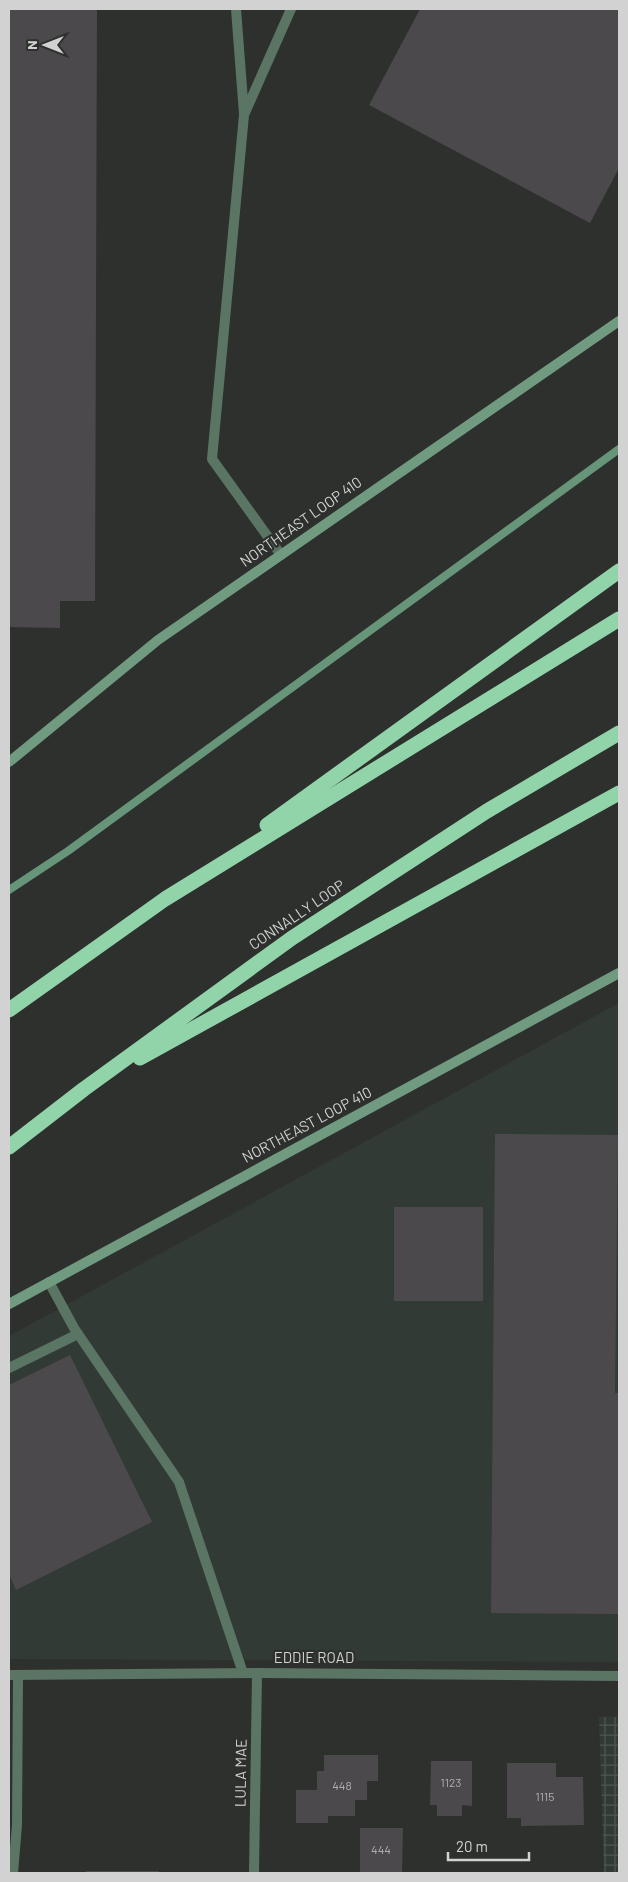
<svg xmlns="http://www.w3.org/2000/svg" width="628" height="1882" viewBox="0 0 628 1882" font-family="Barlow,sans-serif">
<defs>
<pattern id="industrial-grid" width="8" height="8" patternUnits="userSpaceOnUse" patternTransform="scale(1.25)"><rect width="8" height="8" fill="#323a35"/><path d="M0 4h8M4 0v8" fill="none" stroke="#4f5651"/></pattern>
</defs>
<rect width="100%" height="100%" fill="#2e302e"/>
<polygon fill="#323a35" points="619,1003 619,1662 9,1659 9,1336"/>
<polygon fill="url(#industrial-grid)" points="599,1717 619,1717 619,1873 604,1873"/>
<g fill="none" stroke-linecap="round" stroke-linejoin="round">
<polyline stroke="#67957a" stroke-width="8" points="9,890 68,851 619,449"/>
</g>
<g fill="#4b494b">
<polygon points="9,9 97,9 95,601 60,601 60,628 9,627"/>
<polygon points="420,9 619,9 619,168 590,223 369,105"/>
<polygon points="495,1134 618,1135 615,1393 619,1393 619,1614 491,1613"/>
<rect x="394" y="1207" width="89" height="94"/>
<polygon points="70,1355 152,1522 16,1590 9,1574 9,1385"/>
<polygon points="324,1755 378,1755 378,1781 367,1781 367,1800 355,1800 355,1816 328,1816 328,1823 296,1823 296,1790 317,1790 317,1771 324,1771"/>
<polygon points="431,1761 472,1761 472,1806 462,1805 462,1816 437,1816 437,1805 430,1805"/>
<polygon points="507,1763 556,1763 556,1777 583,1777 584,1825 521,1826 521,1818 507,1818"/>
<polygon points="360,1828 403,1828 402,1873 360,1873"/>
<rect x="86" y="1871" width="73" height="2"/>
</g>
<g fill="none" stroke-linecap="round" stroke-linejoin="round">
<g stroke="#5a7563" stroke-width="10">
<polyline points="236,9 244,114"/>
<polyline points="281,555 212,459 244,115 291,9"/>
<polyline points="49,1282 74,1328 179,1482 243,1673"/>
<polyline points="9,1368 78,1334"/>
<polyline points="13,1873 17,1825 18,1675"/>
</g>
<g stroke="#5a7563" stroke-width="10">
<polyline points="9,1675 257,1673 619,1676"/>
<polyline points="254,1873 257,1673"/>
</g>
<g stroke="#719b80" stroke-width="10">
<polyline points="9,762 158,640 619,321"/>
<polyline points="9,1304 619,973"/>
</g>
<g stroke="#92d4a9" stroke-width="15">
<polyline points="267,825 619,571"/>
<polyline points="9,1010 165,899 619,619"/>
<polyline points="140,1058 619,793"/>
<polyline points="9,1147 84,1089 292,938 487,811 619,733"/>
</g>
</g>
<g text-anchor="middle" stroke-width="4.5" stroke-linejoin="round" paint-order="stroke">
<g font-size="12" fill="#b0b0b0">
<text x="451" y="1787">1123</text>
<text x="342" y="1790">448</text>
<text x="545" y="1801">1115</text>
<text x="381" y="1854">444</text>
</g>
<g font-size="15" fill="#d1d2d1" stroke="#2e302e">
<text transform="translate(301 522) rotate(-35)" y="5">NORTHEAST LOOP 410</text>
<text transform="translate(297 915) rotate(-34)" y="5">CONNALLY LOOP</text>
<text transform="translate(307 1125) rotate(-28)" y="5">NORTHEAST LOOP 410</text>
<text x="314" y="1663">EDDIE ROAD</text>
<text transform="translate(241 1773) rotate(-89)" y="5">LULA MAE</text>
</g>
</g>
<rect width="628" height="1882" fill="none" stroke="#d1d2d1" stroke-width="20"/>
<g transform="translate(45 45) rotate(270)" stroke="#2e302e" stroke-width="4" paint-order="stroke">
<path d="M0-4L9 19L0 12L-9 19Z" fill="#d1d2d1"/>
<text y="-8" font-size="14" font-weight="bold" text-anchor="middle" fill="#d1d2d1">N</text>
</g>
<path d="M448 1852v8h81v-8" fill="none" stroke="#d1d2d1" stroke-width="2.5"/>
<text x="456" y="1852" font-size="15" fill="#d1d2d1" stroke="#2e302e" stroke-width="4" paint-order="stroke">20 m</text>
</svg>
